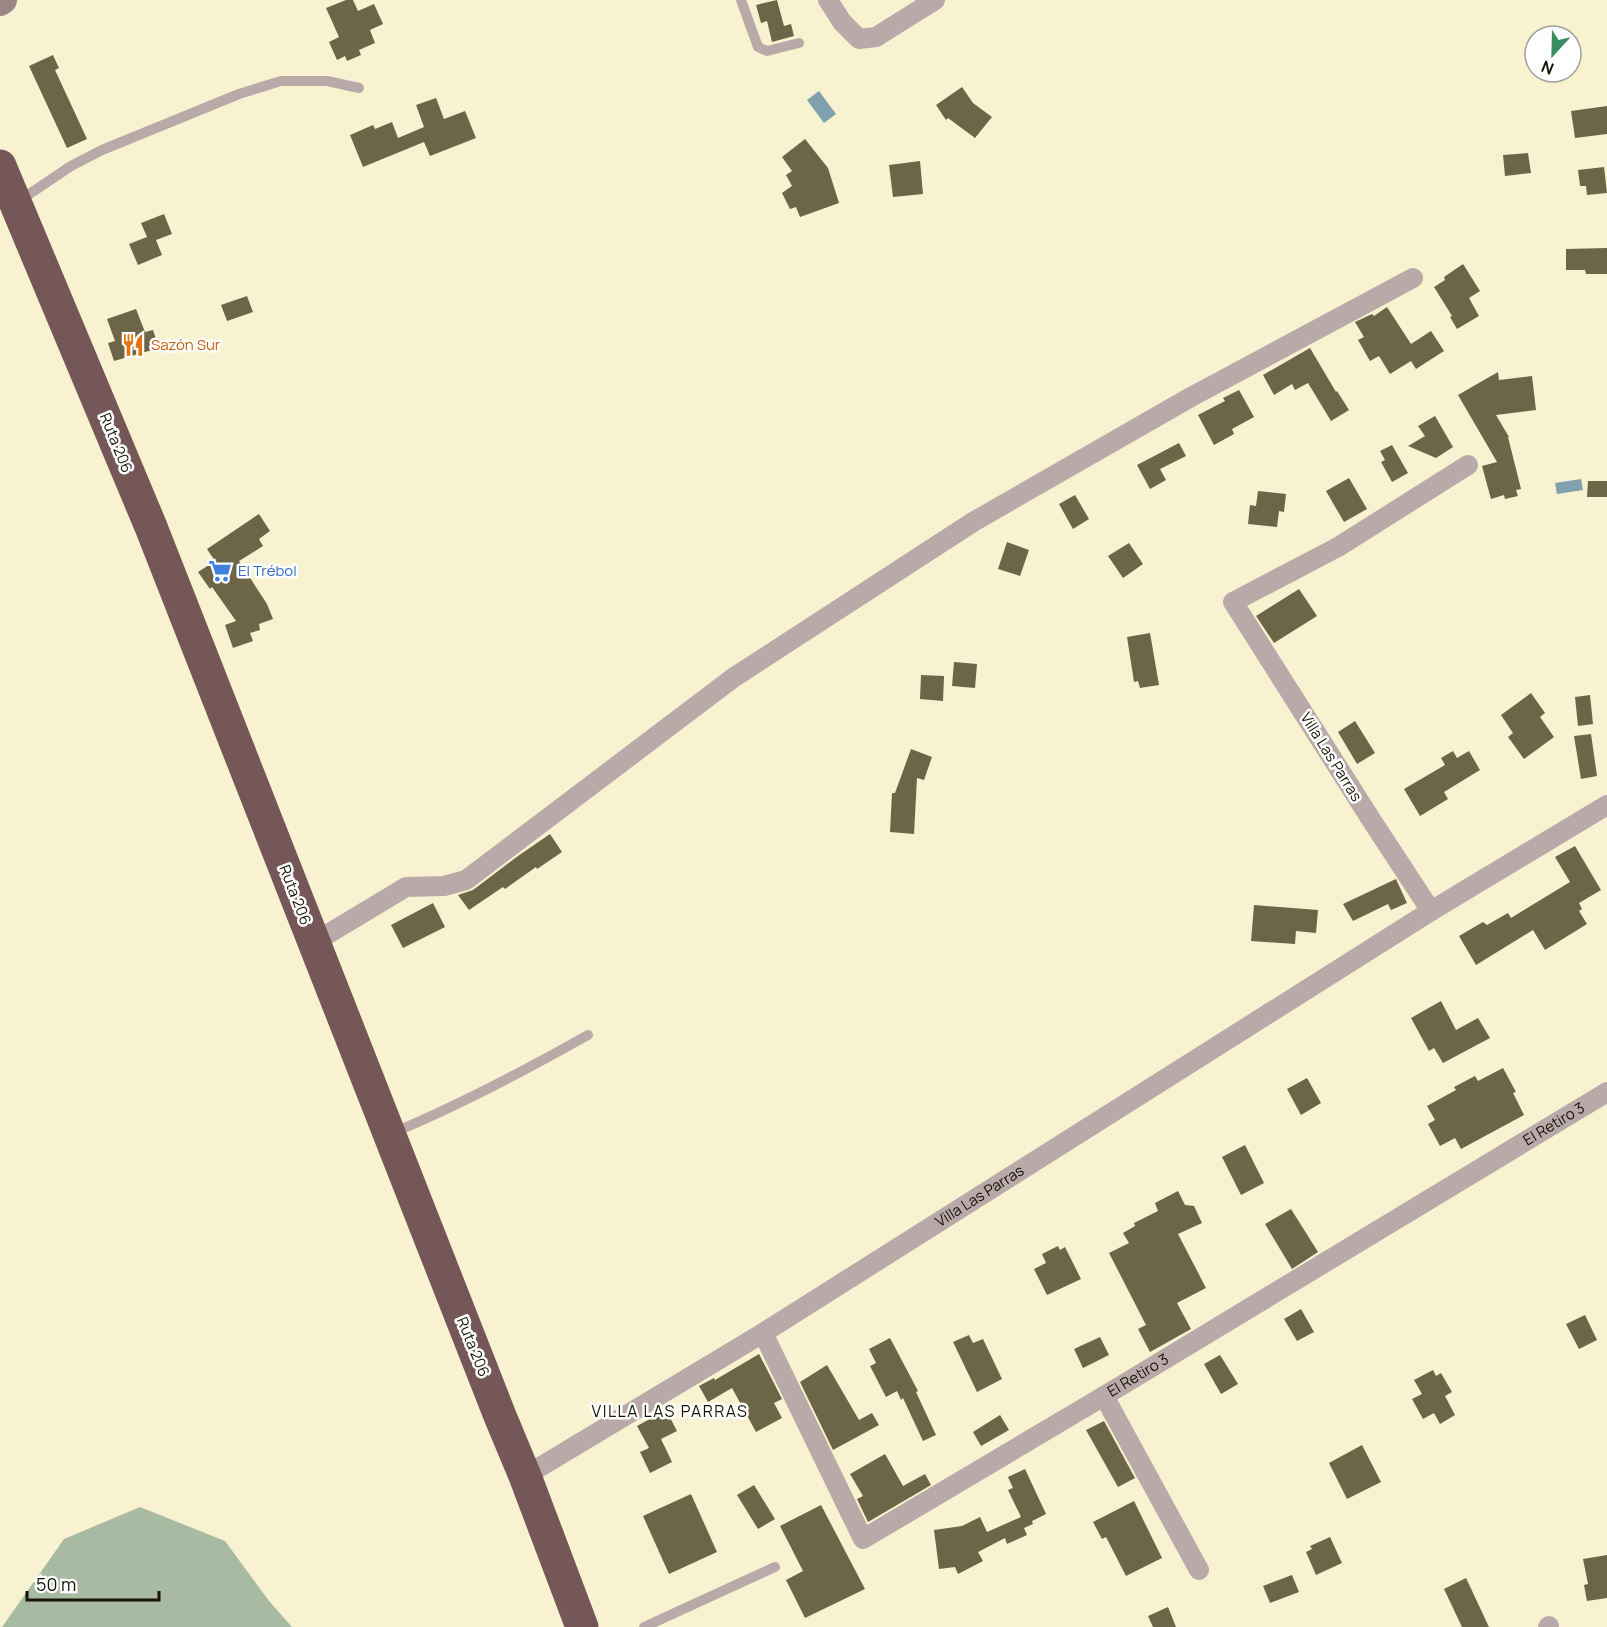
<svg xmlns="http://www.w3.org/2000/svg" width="1607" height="1627" viewBox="0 0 1607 1627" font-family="Manrope,sans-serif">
<rect width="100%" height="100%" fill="#f9f2d0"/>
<polygon fill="#a8baa1" points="140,1507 225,1541 269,1601 292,1627 2,1627 64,1539"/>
<g fill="#7fa0ad">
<polygon points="819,91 836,114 824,123 807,100"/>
<polygon points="1581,479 1583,490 1557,494 1555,483"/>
</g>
<g fill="#6c6548">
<polygon points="346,0 353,0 358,11 374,4 383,24 370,30 375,43 359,50 361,55 347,61 345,56 337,60 329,42 339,37 326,8"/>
<polygon points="777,0 784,26 791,24 794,36 772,42 767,21 761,23 756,5"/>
<polygon points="53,55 59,68 55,70 87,139 67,148 29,66"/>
<polygon points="962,87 973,103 992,117 975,138 948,118 946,120 936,105"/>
<polygon points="436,98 444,119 465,111 476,138 430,156 424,142 363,167 350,135 373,125 375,129 392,122 398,138 424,127 416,105"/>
<polygon points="1607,106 1607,134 1575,138 1571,111"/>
<polygon points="805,139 828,168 839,203 800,217 796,207 790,209 782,193 792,186 786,175 792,171 782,157"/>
<polygon points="1528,153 1531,173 1505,176 1503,155"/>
<polygon points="920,161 923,194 893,197 889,165"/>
<polygon points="1604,167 1607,193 1587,195 1586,186 1580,186 1578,170"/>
<polygon points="164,214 172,234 156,240 162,255 138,265 129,244 147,237 141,223"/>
<polygon points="1607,248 1607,274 1586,274 1585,270 1566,270 1566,249"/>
<polygon points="1463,264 1480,291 1469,298 1479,316 1457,329 1450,317 1452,316 1434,287 1445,280 1444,277"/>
<polygon points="247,296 253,312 227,321 221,305"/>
<polygon points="1387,307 1411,344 1431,331 1444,351 1416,369 1411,361 1390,374 1379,356 1370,361 1358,340 1364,337 1355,322 1372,314 1374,316"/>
<polygon points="136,309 145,332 153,330 159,348 114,361 108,343 115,341 107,319"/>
<polygon points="1310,348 1336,392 1337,391 1349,410 1331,421 1308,383 1295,390 1292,384 1274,395 1263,375"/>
<polygon points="1498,372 1499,380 1532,376 1536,410 1496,415 1509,437 1508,437 1521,489 1516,490 1518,496 1505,499 1504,495 1491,499 1482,466 1497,462 1458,395"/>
<polygon points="1239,390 1254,417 1232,429 1234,434 1214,445 1198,415 1225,401 1223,398"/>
<polygon points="1435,416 1453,447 1436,458 1408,446 1425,436 1418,426"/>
<polygon points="1179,443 1186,456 1160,469 1166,480 1150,489 1137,465"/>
<polygon points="1392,445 1408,473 1392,482 1381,462 1385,460 1380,451"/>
<polygon points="1349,478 1367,509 1344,522 1326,491"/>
<polygon points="1588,481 1607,481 1607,497 1587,497"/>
<polygon points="1258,491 1286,494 1284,512 1279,511 1277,527 1248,524 1250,505 1256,506"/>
<polygon points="1075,495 1089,519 1073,529 1059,504"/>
<polygon points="259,514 270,531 259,539 263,546 239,561 267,604 273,619 259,624 260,630 250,633 253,641 233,648 225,625 236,621 212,587 210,589 198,572 215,561 207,549"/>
<polygon points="1007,542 1029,550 1020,576 998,569"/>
<polygon points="1129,543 1143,564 1123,578 1108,556"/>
<polygon points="1299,589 1317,616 1274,643 1256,616"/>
<polygon points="1150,633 1159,685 1140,688 1138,681 1134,682 1127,637"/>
<polygon points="954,662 977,664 975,688 952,686"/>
<polygon points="921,675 944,676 943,701 920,699"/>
<polygon points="1531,693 1545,713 1540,717 1554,737 1524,759 1508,737 1513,733 1501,715"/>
<polygon points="1590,695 1593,724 1578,726 1575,697"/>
<polygon points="1355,721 1375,753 1357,764 1338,732"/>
<polygon points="1591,734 1597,776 1581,779 1574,736"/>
<polygon points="911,749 932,757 924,780 917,778 914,834 890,832 892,793 895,793"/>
<polygon points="1453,751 1457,758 1469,751 1480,770 1444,792 1448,799 1420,816 1404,789 1445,765 1441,758"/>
<polygon points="550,834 562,852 537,869 536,867 505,889 503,887 469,910 458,895 473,890 518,856"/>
<polygon points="1575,846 1601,890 1579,903 1582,909 1579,911 1587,924 1545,950 1533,930 1476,965 1459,936 1483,922 1487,925 1508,913 1511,918 1570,882 1555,857"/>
<polygon points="1396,879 1407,903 1391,910 1388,904 1353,921 1343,904"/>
<polygon points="433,903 445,927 403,948 391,925"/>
<polygon points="1254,905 1318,910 1316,933 1296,931 1295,944 1251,941"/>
<polygon points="1441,1001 1456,1030 1478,1018 1490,1038 1443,1063 1434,1048 1429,1051 1411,1018"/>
<polygon points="1503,1068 1516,1092 1513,1093 1524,1115 1461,1149 1455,1138 1440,1146 1428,1124 1435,1120 1427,1106 1456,1090 1454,1087 1475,1076 1478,1081"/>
<polygon points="1307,1078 1321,1103 1301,1115 1287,1089"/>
<polygon points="1245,1145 1264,1183 1241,1195 1222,1157"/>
<polygon points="1178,1191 1185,1205 1194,1206 1202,1223 1178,1234 1206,1288 1177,1303 1191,1329 1150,1352 1138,1329 1146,1325 1109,1253 1129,1243 1123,1233 1135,1226 1134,1223 1158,1211 1155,1203"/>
<polygon points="1291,1209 1318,1252 1292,1269 1265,1224"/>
<polygon points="1058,1246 1060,1250 1065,1247 1081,1279 1047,1295 1034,1269 1046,1263 1042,1254"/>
<polygon points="1301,1309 1314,1332 1297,1341 1284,1319"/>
<polygon points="1585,1315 1597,1340 1579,1349 1566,1324"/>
<polygon points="969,1335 973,1343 983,1339 1002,1379 977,1392 953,1342"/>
<polygon points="1100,1337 1109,1355 1083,1368 1074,1349"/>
<polygon points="890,1338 918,1391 916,1392 936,1435 923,1441 903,1398 901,1400 897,1391 886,1397 870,1366 876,1363 869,1349"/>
<polygon points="759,1354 782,1399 774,1403 782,1418 756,1432 732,1388 708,1402 699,1386 714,1378 715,1380"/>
<polygon points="1220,1355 1238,1384 1221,1394 1204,1364"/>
<polygon points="827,1365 859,1420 872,1413 879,1425 833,1450 800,1382"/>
<polygon points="1433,1370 1436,1376 1441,1373 1452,1392 1445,1396 1455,1415 1440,1424 1434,1413 1423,1419 1412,1399 1422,1394 1414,1380"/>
<polygon points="666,1410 677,1431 661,1439 672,1462 650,1473 640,1452 649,1448 637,1426"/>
<polygon points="1000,1415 1009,1430 981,1446 973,1432"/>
<polygon points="1104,1421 1135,1478 1118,1487 1086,1430"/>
<polygon points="1362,1445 1381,1482 1347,1499 1329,1463"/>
<polygon points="885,1454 903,1486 925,1474 931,1485 868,1522 857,1499 863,1496 850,1474"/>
<polygon points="1025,1469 1046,1514 1032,1521 1033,1524 1024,1528 1027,1535 1007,1544 1005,1538 978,1552 983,1561 958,1574 955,1567 939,1569 934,1530 962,1526 980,1517 987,1532 1021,1517 1008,1490 1013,1488 1008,1477"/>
<polygon points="754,1485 775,1519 758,1529 737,1495"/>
<polygon points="691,1494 717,1552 669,1574 643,1516"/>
<polygon points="1134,1501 1162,1558 1126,1576 1106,1537 1102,1539 1093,1522"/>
<polygon points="821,1505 865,1589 805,1618 786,1580 803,1571 780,1526"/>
<polygon points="1330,1537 1342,1563 1316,1575 1306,1552 1312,1549 1310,1546"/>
<polygon points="1607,1555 1607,1598 1587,1601 1584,1585 1588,1584 1583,1559"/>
<polygon points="1292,1575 1299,1592 1270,1603 1263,1586"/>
<polygon points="1466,1578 1489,1627 1462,1627 1444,1589"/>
<polygon points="1168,1607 1176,1627 1153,1627 1148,1616"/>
</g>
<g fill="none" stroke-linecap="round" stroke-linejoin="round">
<g stroke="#b9a9a9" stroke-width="10">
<polyline points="741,0 758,47 767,51 799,43"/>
<polyline points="19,201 71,166 102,150 239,94 281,81 327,81 359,88"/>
<path d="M392 1133C460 1105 524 1071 588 1035"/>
<polyline points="644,1627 775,1567"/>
</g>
<g stroke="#b9a9a9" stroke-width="20">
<polyline points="828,0 842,22 859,39 876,37 935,0"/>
<polyline points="1431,911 1372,821 1233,602 1338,547 1468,465"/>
<polyline points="313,943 406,887 444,886 466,880 733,678 973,522 1191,397 1413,278"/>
<path id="s1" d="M763 1333 863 1539 1104 1396 1607 1092"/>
<polyline points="1104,1396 1199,1570"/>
<path id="s2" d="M525 1476 763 1333 1431 911 1607 805"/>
<polyline points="1548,1627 1549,1626"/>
</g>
<polyline stroke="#9c8686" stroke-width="28" points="0,2 3,0"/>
<polyline stroke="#765758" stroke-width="33" points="0,166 151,527 500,1416 525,1476 582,1627"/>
</g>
<defs>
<g id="restaurant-bare" transform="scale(1.8)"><path d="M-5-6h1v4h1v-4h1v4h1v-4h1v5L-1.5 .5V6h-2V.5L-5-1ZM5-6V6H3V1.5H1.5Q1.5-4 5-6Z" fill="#e8710a" stroke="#fefffe" stroke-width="2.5" paint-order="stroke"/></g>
<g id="supermarket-bare" transform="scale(1.8)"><path d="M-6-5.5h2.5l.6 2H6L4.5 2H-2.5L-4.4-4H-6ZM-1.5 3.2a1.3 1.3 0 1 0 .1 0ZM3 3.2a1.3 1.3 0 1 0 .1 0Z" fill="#3f7fe0" stroke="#fefffe" stroke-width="2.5" paint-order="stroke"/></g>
</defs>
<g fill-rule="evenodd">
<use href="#restaurant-bare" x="133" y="345"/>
<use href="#supermarket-bare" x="220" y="571"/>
</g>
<g text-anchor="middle" stroke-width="5" stroke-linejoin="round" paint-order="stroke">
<g font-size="15" fill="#c56008" stroke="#fefffe" text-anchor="start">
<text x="151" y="350">Sazón Sur</text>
</g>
<g font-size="15" fill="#161307" stroke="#fefffe">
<text transform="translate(116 443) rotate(68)" y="5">Ruta 206</text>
<text transform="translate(1331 757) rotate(58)" y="5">Villa Las Parras</text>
<text transform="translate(295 895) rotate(69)" y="5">Ruta 206</text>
<text dy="5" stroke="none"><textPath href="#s1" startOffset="1035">El Retiro 3</textPath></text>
<text dy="5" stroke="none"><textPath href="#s2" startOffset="534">Villa Las Parras</textPath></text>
<text transform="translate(473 1347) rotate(68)" y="5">Ruta 206</text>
<text dy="5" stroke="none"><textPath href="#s1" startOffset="549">El Retiro 3</textPath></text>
</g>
<g font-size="15" fill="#366cbe" stroke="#fefffe" text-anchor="start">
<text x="238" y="576">El Trébol</text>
</g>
<g font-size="16" letter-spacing="1.5" fill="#161307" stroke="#fefffe">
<text x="670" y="1417">VILLA LAS PARRAS</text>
</g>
</g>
<g transform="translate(1553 54) rotate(202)"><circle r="28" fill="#fefffe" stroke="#a1a19b" stroke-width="1.5"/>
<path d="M0-4.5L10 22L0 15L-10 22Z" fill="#388e61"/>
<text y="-9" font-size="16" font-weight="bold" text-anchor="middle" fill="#161307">N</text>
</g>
<path d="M27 1591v9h132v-9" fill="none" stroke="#161307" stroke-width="3"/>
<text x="36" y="1591" font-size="18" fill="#161307" stroke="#fefffe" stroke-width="4.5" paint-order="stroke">50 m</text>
</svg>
